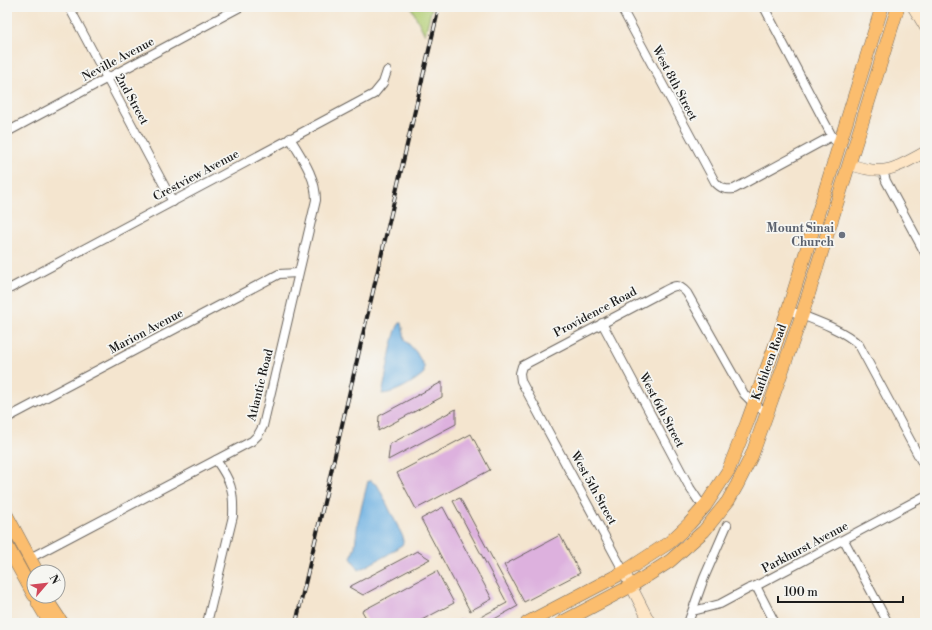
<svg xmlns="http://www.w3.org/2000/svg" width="932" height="630" viewBox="0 0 932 630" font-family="'Libre Bodoni',serif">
<rect width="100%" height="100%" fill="#f6f6f2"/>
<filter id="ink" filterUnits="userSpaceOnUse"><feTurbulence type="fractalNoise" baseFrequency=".025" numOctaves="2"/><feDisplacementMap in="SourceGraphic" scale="8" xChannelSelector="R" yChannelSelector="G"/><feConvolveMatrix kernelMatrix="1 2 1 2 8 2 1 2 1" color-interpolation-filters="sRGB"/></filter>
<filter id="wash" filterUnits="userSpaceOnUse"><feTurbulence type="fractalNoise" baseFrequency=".012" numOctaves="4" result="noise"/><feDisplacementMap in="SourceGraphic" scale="16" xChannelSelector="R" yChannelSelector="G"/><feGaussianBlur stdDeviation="0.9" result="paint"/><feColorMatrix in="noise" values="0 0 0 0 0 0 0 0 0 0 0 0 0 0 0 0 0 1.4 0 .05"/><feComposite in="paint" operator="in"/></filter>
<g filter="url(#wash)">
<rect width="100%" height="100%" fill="#f4e5cf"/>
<polygon fill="#b2cd73" stroke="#677448" points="411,7 432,7 425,35"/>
<g fill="#6bafe1" stroke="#44667e">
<path d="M400 323H402L405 340 416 352 424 366V373C414 382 396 393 382 394 386 380 392 331 400 323Z"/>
<polygon points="368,481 371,481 378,486 403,537 403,544 387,555 359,570 351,558 355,546 358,521"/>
</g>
<g id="blocks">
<g fill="#ddb1de">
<polygon points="442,382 442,397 378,431 379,416"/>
<polygon points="456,409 456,424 388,460 390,444"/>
<polygon points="471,434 490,470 416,509 397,473"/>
<polygon points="460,498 518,606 487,623 469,623 507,603 453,501"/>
<polygon points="443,507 492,599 470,611 421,519"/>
<polygon points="560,535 580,573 524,602 504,565"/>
<polygon points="417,551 430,559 363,595 349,587"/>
<polygon points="437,571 454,603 416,623 369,623 362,611"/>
<polygon points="463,618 466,623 453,623"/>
</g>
</g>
</g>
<g filter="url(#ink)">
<use href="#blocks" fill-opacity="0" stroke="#68625b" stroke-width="1"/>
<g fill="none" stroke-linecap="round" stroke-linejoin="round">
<g stroke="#68625b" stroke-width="10">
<g id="street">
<polyline points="69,7 173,202"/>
<path d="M621 7 715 182C721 189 726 190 734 189L832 136"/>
<polyline points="764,7 834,140"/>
<polyline points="7,132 240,7"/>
<polyline points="883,171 886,181 925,253"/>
<polyline points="7,290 374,94 383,83 387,71"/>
<path d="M788 310C809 318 843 329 859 345L925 468"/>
<polyline points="602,323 690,488 698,500 705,506"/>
<polyline points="7,418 279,274 298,273"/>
<polyline points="844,540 888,623"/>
<path d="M30 558 252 441 258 435 263 426 316 200C316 177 302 158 290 138"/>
<path d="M624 572 521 381 520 373 522 366 664 291C675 285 678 283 687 293L744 394 754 404 767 413"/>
<polyline points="756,586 775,623"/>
<polyline points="693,611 720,604 748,589 756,586 925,496"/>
<path d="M207 623 233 516C234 490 231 481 216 460"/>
<polyline points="688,623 704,578 727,525"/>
</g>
</g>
<g stroke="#68625b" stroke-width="12">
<g id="secondary">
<polyline points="913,7 925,27"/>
<path d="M849 164C884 177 894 169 925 152"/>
<polyline points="624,572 650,623"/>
</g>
</g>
<g stroke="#68625b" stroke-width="14">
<g id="primary">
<polyline points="7,516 37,572"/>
<polyline points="7,546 34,595"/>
<polyline points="44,596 62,623"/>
<polyline points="38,603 50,623"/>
<polyline points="527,623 624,572 670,542 689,524 705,506 728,471 747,423 788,310 882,7"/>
<polyline points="561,623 631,586 670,561 704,531 728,501 737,485 752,455 802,315 898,7"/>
</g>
</g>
<use href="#street" stroke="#fff" stroke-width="8"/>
<use href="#secondary" stroke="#fde5c5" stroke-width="11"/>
<use href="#primary" stroke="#fbbd6e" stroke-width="13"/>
<g stroke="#1c1c1c" stroke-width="4">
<polyline id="rail" points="296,623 439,7"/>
</g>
<use href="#rail" stroke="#f6f6f2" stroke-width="2.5" stroke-dasharray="8" stroke-linecap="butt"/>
</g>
</g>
<circle fill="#6b7280" stroke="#f6f6f2" stroke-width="1.5" cx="842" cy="235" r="4"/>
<g text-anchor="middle" stroke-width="3.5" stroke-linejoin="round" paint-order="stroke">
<g font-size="12" fill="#1c1c1c" stroke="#f6f6f2">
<text transform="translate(118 59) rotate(-28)" y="4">Neville Avenue</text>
<text transform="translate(675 83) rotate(62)" y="4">West 8th Street</text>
<text transform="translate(132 99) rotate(61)" y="4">2nd Street</text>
<text transform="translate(196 175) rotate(-28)" y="4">Crestview Avenue</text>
<text transform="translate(595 312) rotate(-28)" y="4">Providence Road</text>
<text transform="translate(146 331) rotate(-28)" y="4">Marion Avenue</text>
<text transform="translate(769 362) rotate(-70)" y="4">Kathleen Road</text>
<text transform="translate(260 385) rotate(-76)" y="4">Atlantic Road</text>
<text transform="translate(662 410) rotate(62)" y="4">West 6th Street</text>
<text transform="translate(594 488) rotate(61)" y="4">West 5th Street</text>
<text transform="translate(805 547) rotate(-28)" y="4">Parkhurst Avenue</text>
</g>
<g font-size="12" font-weight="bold" fill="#5b616d" stroke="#f6f6f2" text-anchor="end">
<text x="834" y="232">Mount Sinai<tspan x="834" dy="14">Church</tspan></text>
</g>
</g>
<rect width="932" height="630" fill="none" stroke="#f6f6f2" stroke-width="24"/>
<g transform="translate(46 584) rotate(62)"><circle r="19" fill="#f6f6f2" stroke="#9f9f9c"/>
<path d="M0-3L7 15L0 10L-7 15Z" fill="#d1495b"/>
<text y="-6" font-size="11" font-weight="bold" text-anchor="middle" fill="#1c1c1c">N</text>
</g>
<path d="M778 596v6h125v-6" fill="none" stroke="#1c1c1c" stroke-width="2"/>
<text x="784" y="596" font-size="12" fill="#1c1c1c" stroke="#f6f6f2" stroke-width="3" paint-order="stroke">100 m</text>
</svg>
